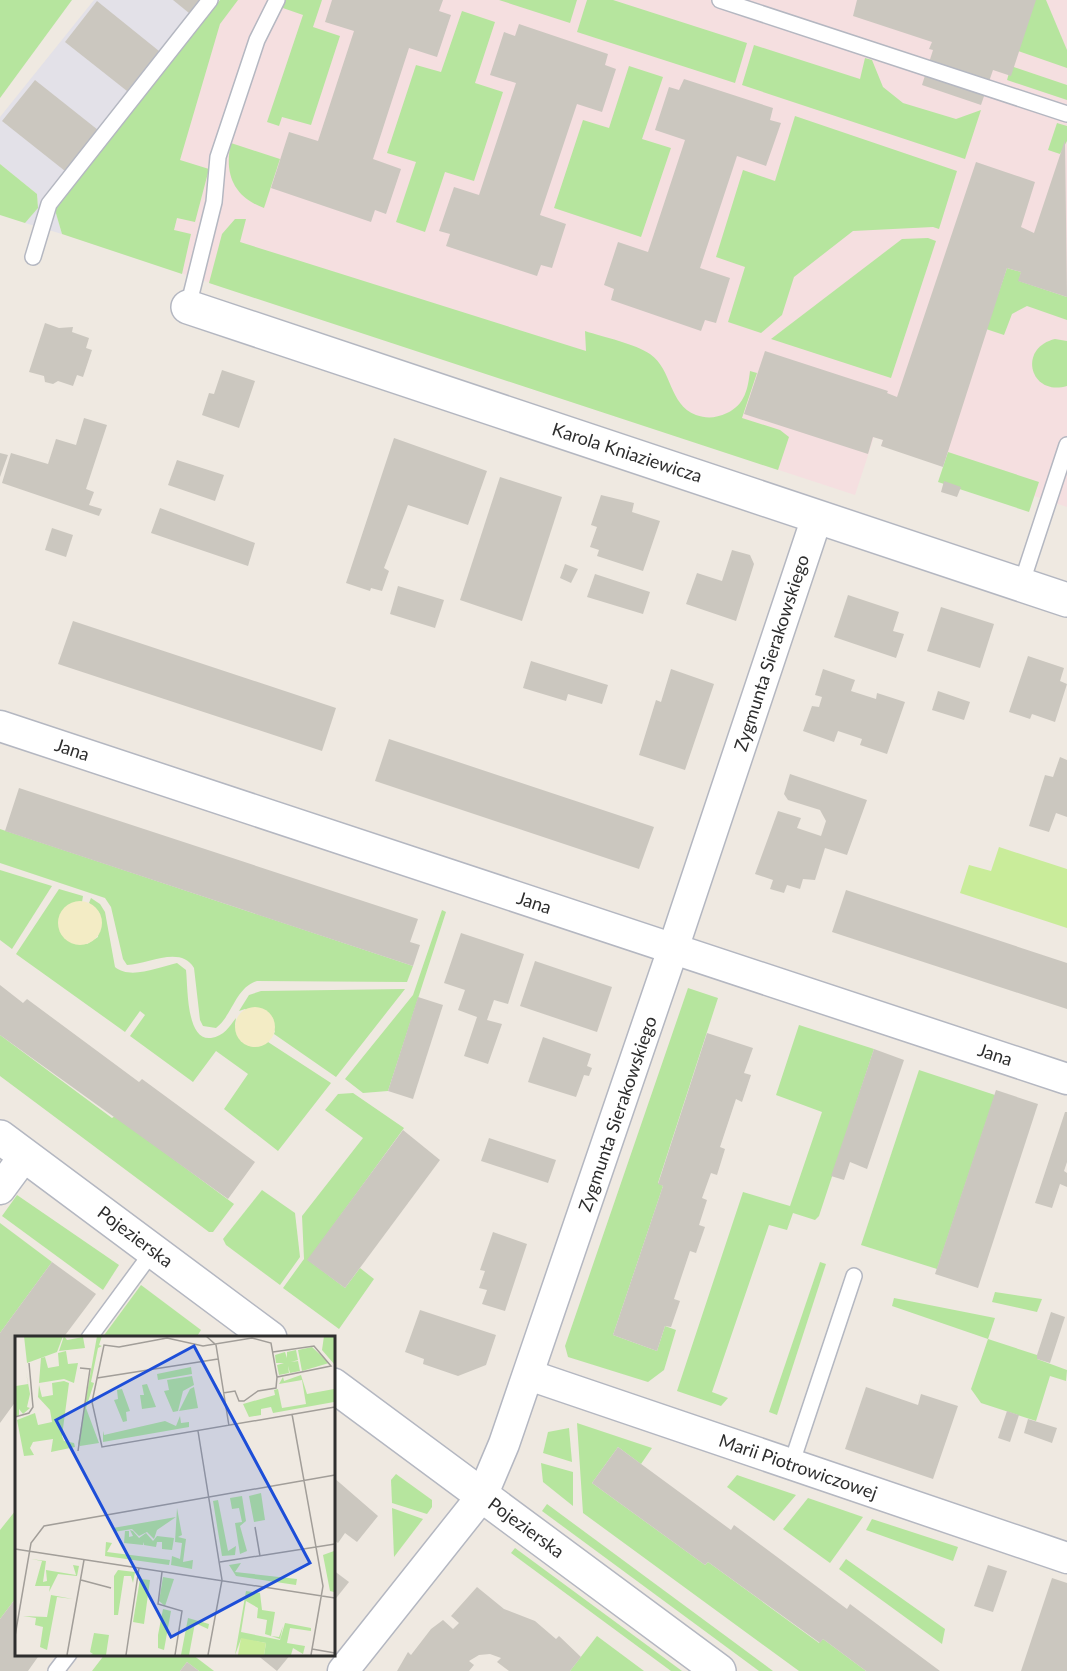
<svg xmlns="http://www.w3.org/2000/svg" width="1067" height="1671" viewBox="0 0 1067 1671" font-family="Lato,sans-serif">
<rect width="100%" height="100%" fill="#efe9e1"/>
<polygon fill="#e3e1e8" points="94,0 220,0 55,210 62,234 25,223 38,208 37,194 0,164 0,117"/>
<polygon fill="#f5dfe0" points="220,0 1067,0 1067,507 1034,496 1039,482 881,446 883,440 874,437 855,495 62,234"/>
<g fill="#b6e59e">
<polygon points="0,0 72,0 0,98"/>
<polygon points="220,0 238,0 220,24 180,160 209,169 195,222 177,218 174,230 191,234 182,274 62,234 55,210"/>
<polygon points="286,0 322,0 313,27 340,36 311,125 282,117 279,126 267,122 303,15 280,7"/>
<polygon points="499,0 577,0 570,23"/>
<polygon points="587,0 613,0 747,43 735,83 577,32"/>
<polygon points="1031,0 1046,0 1067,50 1067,68 1015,50"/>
<polygon points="462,11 495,22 475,83 503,92 474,181 445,172 425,232 396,222 416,162 387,153 416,65 441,72"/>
<polygon points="754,45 860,79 865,58 872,60 883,87 903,103 956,119 981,110 965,159 742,85"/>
<polygon points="629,66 663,77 642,139 671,148 641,237 554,208 583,120 609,128"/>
<polygon points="1011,66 1067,85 1067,100 1007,80"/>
<polygon points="795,116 957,171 939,229 933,227 853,231 794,277 782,315 761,333 728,322 745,267 716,257 743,170 775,181"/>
<polygon points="1057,123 1067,126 1067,141 1060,154 1048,150"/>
<path d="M231 143 280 159 264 208C233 197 224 173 231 143Z"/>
<polygon points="0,164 37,194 38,208 25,223 0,215"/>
<path d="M235 219H246L240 242 586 351 585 331C603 337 636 344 650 354 673 370 668 404 696 415 707 419 716 418 727 413 745 405 748 388 750 371L757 373 742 418 780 430 789 437 778 470 209 283 222 234Z"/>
<polygon points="928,238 936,241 891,378 771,339 902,239"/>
<polygon points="1007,268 1021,272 1019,281 1067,297 1067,320 1027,306 1012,314 1004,335 986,329"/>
<path d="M1055 339 1067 341V386C1030 397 1017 348 1055 339Z"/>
<polygon points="948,452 1039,482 1029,512 938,482"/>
<path d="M0 829 413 966 407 982 257 981C235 988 233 1015 216 1028L203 1026 200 1020 194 968C181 945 148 964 127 965L123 959 111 907 105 898 0 863Z"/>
<polygon points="0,870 52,886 12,949 0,940"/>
<path d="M59 889 83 896 82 902C65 901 54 917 61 933L87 944 98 937 100 914 89 903 91 898 100 904 105 912 115 967C130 980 159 967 177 963L186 970C188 988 186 1041 211 1038 224 1036 229 1027 236 1018L235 1025 253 1047 268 1042 331 1083 278 1151 224 1109 248 1074 216 1051 193 1082 130 1036 145 1015 140 1011 125 1032 16 954Z"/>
<polygon points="442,910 446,912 388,1091 363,1093 345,1079 413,995"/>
<polygon points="688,988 718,998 658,1183 663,1186 613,1335 657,1351 665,1326 676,1330 664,1370 648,1382 568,1357 565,1346"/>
<polygon points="405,989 336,1077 274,1034 275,1031 245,1009 239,1011 249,995 261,991"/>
<polygon points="799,1025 874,1049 819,1216 815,1220 793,1213 787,1230 769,1225 712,1392 728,1398 721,1406 677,1391 743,1192 790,1206 822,1112 776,1095"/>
<polygon points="0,1035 112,1118 115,1116 234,1204 213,1232 209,1232 0,1076"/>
<polygon points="919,1070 995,1095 937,1269 861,1245"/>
<polygon points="353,1093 404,1128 308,1260 345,1288 360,1268 374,1279 339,1329 283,1288 304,1259 302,1216 363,1138 325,1110 338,1094"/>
<polygon points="262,1190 295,1213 300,1257 280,1285 226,1245 223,1239"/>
<polygon points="17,1195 119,1265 103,1290 2,1216"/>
<polygon points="0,1223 52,1262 0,1333"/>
<polygon points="820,1262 826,1264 777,1415 769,1412"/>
<polygon points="141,1285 201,1330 196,1338 102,1338"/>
<polygon points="995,1292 1042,1299 1037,1312 992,1302"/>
<polygon points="894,1298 995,1318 988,1339 1037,1355 1037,1359 1067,1370 1066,1381 1050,1376 1036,1421 981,1403 971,1389 988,1339 892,1306"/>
<polygon points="577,1423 652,1448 641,1464 618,1447 592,1483 705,1565 708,1562 819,1643 823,1639 866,1671 799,1671 583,1513"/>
<polygon points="569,1428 572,1462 543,1453 548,1432"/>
<polygon points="541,1463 573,1472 573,1506 543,1482"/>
<polygon points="396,1474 432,1500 432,1507 427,1514 392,1503 391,1480"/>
<polygon points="737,1475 796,1495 774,1521 727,1487"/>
<polygon points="808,1498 863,1517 830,1563 783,1529"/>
<polygon points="547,1504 773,1671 759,1671 542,1511"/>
<polygon points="392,1508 423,1519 394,1557"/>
<polygon points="16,1510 16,1598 0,1619 0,1530"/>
<polygon points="872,1519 958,1547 953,1561 866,1530"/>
<polygon points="515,1548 682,1671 671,1671 511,1553"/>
<polygon points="846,1559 945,1629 942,1644 839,1569"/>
<polygon points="597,1636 644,1671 570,1671"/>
<polygon points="105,1654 193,1655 214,1671 199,1671 187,1662 180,1671 92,1671"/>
</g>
<g fill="#f3ecc5">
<circle cx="80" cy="923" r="22"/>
<circle cx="255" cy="1027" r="20"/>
</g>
<polygon fill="#c9ec9a" points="999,847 1067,869 1067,928 960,893 969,865 991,871"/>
<g fill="#cbc7bf">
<polygon points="173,0 199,0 189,13"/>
<polygon points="332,0 443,0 439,11 451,15 437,57 409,48 373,159 401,169 386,214 375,210 371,222 271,188 289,132 318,141 354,31 325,22"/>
<polygon points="857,0 1036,0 1011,76 993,70 981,105 922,85 933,50 929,49 932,42 853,16"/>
<polygon points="97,1 159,51 127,91 65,42"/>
<polygon points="519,24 608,54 605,65 616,69 602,112 577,104 540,215 566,224 552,268 541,265 537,276 446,246 450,234 439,231 454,187 479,195 516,83 490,75 504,32 515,36"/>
<polygon points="684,79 773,108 770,120 781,123 766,166 737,156 700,268 730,278 716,323 705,320 701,331 611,300 614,289 604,285 618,242 648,252 685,140 655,130 669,87 679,90"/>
<polygon points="35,80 98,130 65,171 2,121"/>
<polygon points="1065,140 1067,297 1018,281 1021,272 1007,268 943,467 881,446 883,440 873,437 868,454 744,414 765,351 888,391 887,393 897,397 976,162 1035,182 1021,227 1034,233"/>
<polygon points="45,323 59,328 73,327 72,332 89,338 86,348 92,350 83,377 77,375 73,386 58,381 53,384 45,382 44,376 29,372"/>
<polygon points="222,370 255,381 239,428 202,415 209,393 214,394"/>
<polygon points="84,418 107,425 86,489 94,492 89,505 102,509 99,516 2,483 11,453 48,464 56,439 76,445"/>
<polygon points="394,438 487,471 468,525 408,505 384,568 389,571 382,591 371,588 370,591 346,583"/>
<polygon points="0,453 8,455 0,477"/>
<polygon points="177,460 224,475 215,501 168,485"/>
<polygon points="500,477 562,497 522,621 460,600"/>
<polygon points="944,481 961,487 957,497 941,492"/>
<polygon points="601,495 634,503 632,512 660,521 643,571 597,556 599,550 590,547 597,527 591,525"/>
<polygon points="160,508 255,543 248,566 151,533"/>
<polygon points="52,528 73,535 66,557 45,550"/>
<polygon points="732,550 750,555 754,564 736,621 686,604 697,573 722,581"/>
<polygon points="565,564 578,569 571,583 560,578"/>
<polygon points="595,574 650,592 643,614 587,597"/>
<polygon points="398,586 444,600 435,628 390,614"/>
<polygon points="848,595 899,612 893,631 904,634 896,658 834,637"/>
<polygon points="941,607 994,624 980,668 927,651"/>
<polygon points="73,621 336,708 322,751 58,664"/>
<polygon points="1028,656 1064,668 1060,681 1067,684 1055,722 1032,714 1030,719 1009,712"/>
<polygon points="531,661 608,685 602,704 568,694 566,701 523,688"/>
<polygon points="671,669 714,684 685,770 639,755 656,700 661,702"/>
<polygon points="823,669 855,680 851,691 876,699 877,693 905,702 887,754 860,745 862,739 838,731 834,742 803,731 812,706 819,707 822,697 815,695"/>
<polygon points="938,691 970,702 964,720 932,710"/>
<polygon points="389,739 654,827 639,869 375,781"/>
<polygon points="1060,757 1067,760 1067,817 1056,813 1049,832 1029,826 1045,775 1053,777"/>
<polygon points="790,774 867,800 847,855 825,848 815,880 803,879 800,889 787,885 784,893 770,889 773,880 755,874 778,811 801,818 797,828 821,836 826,821 820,810 788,800 784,794"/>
<polygon points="19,788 418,919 410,942 420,945 413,966 5,831"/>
<polygon points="846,890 1067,963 1067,1009 832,932"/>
<polygon points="461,933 524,954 508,1004 494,1000 487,1020 502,1024 488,1064 464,1056 477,1017 458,1010 465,990 444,983"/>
<polygon points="535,961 612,987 597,1032 520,1006"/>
<polygon points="0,985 23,1003 27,999 139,1082 142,1079 255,1162 228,1199 0,1035"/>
<polygon points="418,997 443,1005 413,1099 388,1091"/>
<polygon points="707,1033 753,1048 744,1073 751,1075 742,1102 736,1099 720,1147 725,1149 717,1175 711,1173 702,1198 707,1200 699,1225 705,1227 696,1253 690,1251 674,1299 680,1301 671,1327 665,1326 657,1351 613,1335 663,1186 658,1184"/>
<polygon points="543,1037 591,1054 587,1066 592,1068 589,1076 584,1075 576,1097 528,1082"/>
<polygon points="874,1049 904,1060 867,1169 850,1162 844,1180 831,1176"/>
<polygon points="996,1090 1038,1104 978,1288 935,1274"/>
<polygon points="1065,1112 1067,1112 1067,1162 1064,1171 1067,1173 1067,1187 1060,1184 1052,1208 1035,1203"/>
<polygon points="403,1130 440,1160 345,1288 307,1260"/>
<polygon points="489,1138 556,1160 548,1183 481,1161"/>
<polygon points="493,1232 527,1244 505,1311 482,1304 487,1290 479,1288 485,1271 480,1270"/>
<polygon points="52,1262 96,1294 63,1338 16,1338 16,1401 0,1423 0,1333"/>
<polygon points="420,1310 496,1335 486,1365 458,1376 423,1364 424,1359 405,1352"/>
<polygon points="1051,1312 1065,1317 1050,1363 1037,1359 1037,1355"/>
<polygon points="866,1387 918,1405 921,1394 958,1406 933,1479 845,1449"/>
<polygon points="1007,1411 1019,1415 1010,1442 998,1438"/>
<polygon points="1028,1419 1057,1428 1052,1443 1024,1433"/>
<polygon points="618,1447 731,1530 734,1525 847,1609 850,1604 940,1671 866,1671 823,1639 820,1643 708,1562 705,1565 592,1483"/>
<polygon points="333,1477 378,1516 357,1542 345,1533 338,1543 333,1539"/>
<polygon points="988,1565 1007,1571 993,1612 974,1606"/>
<polygon points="333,1570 349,1582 333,1602"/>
<polygon points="1052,1578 1067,1583 1067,1671 1021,1671"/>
<polygon points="477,1587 504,1609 535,1621 556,1639 559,1636 581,1657 570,1671 509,1671 497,1662 501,1658 490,1654 479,1655 469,1661 474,1665 469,1671 397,1671 408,1652 411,1655 431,1629 443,1620 453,1629 459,1623 451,1616"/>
<polygon points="16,1598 16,1654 40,1654 28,1671 0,1671 0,1619"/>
<polygon points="256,1654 291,1654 277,1671"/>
<polygon points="187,1662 199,1671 180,1671"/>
</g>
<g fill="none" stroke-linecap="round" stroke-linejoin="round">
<g stroke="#b4b7c1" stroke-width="18">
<g id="service">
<polyline points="720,0 1067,114"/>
<polyline points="33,257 49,204 210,0"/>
<polyline points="188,307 214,202 218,157 257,40 277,0"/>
<polyline points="1021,585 1067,445"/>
<polyline points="89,1338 153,1251"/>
<polyline points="791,1465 854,1276"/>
<polyline points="56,1671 69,1654"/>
</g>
</g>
<g stroke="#b4b7c1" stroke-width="33">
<g id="minor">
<polyline points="0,726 1067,1079"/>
<polyline points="0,1189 25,1155"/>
<polyline points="529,1375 1067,1558"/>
<polyline points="343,1671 482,1496 504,1444 673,949 817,517"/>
</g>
</g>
<g stroke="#b4b7c1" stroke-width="36">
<g id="tertiary">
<polyline points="188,307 1067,600"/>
<polyline points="0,1137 270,1338"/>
<polyline points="333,1385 719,1671"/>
</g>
</g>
<use href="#service" stroke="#fff" stroke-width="15"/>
<use href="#minor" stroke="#fff" stroke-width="30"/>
<use href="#tertiary" stroke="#fff" stroke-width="33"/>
</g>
<g text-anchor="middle" stroke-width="6" stroke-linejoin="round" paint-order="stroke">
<g font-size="18" fill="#2e2e2e" stroke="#fff">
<text transform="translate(627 453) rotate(18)" y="6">Karola Kniaziewicza</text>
<text transform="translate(772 653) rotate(-72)" y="6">Zygmunta Sierakowskiego</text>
<text transform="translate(72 750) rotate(18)" y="6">Jana</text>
<text transform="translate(534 903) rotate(18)" y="6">Jana</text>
<text transform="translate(995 1055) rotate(18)" y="6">Jana</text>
<text transform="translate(618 1114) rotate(-71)" y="6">Zygmunta Sierakowskiego</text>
<text transform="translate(135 1237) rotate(37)" y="6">Pojezierska</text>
<text transform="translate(798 1467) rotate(19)" y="6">Marii Piotrowiczowej</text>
<text transform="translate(526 1528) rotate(36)" y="6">Pojezierska</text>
</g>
</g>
<g transform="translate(15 1336)">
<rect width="320" height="320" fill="#efe9e1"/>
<path d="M9 0H48L42 16 12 27ZM49 0 52 4 68 1 70 12 44 15ZM82 0H87L84 9 87 10 83 12 76 46 79 47 71 72 84 107 65 110 63 108ZM309 0H319V28L307 14ZM297 11 314 27 287 35 283 14ZM281 14 283 24 276 26 283 25 285 35 275 37 273 30 274 37 264 39 262 29 269 27H261L260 19 270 16 272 22V16ZM51 15 53 28 63 27 59 47 49 43 24 47 26 22 30 21 33 32 44 30 43 17ZM176 31 177 38 143 44 142 38ZM11 36 15 58 12 71 15 72 8 78 4 73V80H0V44L1 50 13 48ZM286 39 292 58 319 53V66L258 77 256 71 246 73V79L234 81 228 68 260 59 259 54 263 53 267 72 291 68 287 44 264 48 268 41 269 45ZM177 40 179 49 168 55 163 75 158 76 149 55 154 54 152 44ZM49 45 54 47 47 100 49 105 59 107 60 111 36 116 38 103 18 106 15 112 19 119 9 120 2 84 20 77 23 89 37 86 35 74 23 61 24 49 27 61 38 59 37 47ZM132 48 141 71 127 73 125 59H129L127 49ZM179 51 183 72 164 75 175 53ZM107 53 115 75 111 76 112 85 108 86 99 64 103 63 102 54ZM165 80 166 87 174 86V91L88 106V95L89 99 150 85 161 90ZM246 157 250 184 239 186 234 160ZM227 160 231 185 225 190 232 215 225 218 220 187 227 186 224 172 217 173 215 162ZM203 164 213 215 221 210 220 219 207 220 198 165ZM162 172 167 199 163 201 171 203 168 226 178 224 177 233 156 229 157 220 165 223 167 207 160 206ZM161 181 142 194 139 203 132 196 124 200 117 193 99 196 98 192ZM115 194 118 195 124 202 131 197 138 205 142 200 159 202 157 214 147 213V206H142L141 211 129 209V206L128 209 109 207 110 195H114V201L118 200ZM91 206 97 207 92 216 155 224 154 229 90 220ZM319 215H320L319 256 315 255 308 219ZM16 223 31 225 28 246 32 245 31 234 61 239 58 229 64 230 62 240 43 238 34 256 35 250H20L27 225ZM226 227 220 236 282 243 281 249 221 240 214 229ZM103 234 120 236 118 247 116 240H109L103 279H99V240ZM148 241 159 243 150 270 144 265ZM125 243 135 244 129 288 118 286ZM231 255 245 257 247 274 260 276 256 300 264 301 268 290 265 303 250 298 252 284 242 282 243 272 231 265 226 296 265 304 270 287 296 292V295L275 292 272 307 290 310 288 318 278 312 276 319H249L251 307 226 303 220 319ZM36 259 58 263 42 261 32 314 25 311 28 291 20 289 21 282 8 280 32 281ZM148 273 156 275 149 314 143 312V299ZM173 282 194 288 193 293 180 287 174 319H166ZM79 297 94 299 91 319H75L78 318 75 316Z" fill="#b6e59e"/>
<path d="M226 302 251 307 249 319H223Z" fill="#c9ec9a"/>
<path fill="none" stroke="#a29e99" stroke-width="1.5" d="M191 0 201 9 214 90M258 16 299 10 316 30 262 41 256 7 237 2 188 10 152 2 104 11 89 9 77 66 87 111 320 71M82 42 203 23M208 57 220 55 224 65H229L243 55 261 52 262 41M277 78 308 250 296 319M0 81 14 77 18 71 14 27M183 95 207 244 193 319M63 115 75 33 65 32M240 191 245 220M0 213 320 262M205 226 320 208M147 236 143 268 167 275 160 319M66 244 96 252M0 300 16 207 29 190 320 139M297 313 320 317M52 319 69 224M111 319 124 232"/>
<path fill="#1d4ed8" fill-opacity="0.15" stroke="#1d4ed8" stroke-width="3" d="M179 10 295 227 156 301 41 84Z"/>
<rect width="320" height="320" fill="none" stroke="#2e2e2e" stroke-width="3"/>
</g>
</svg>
